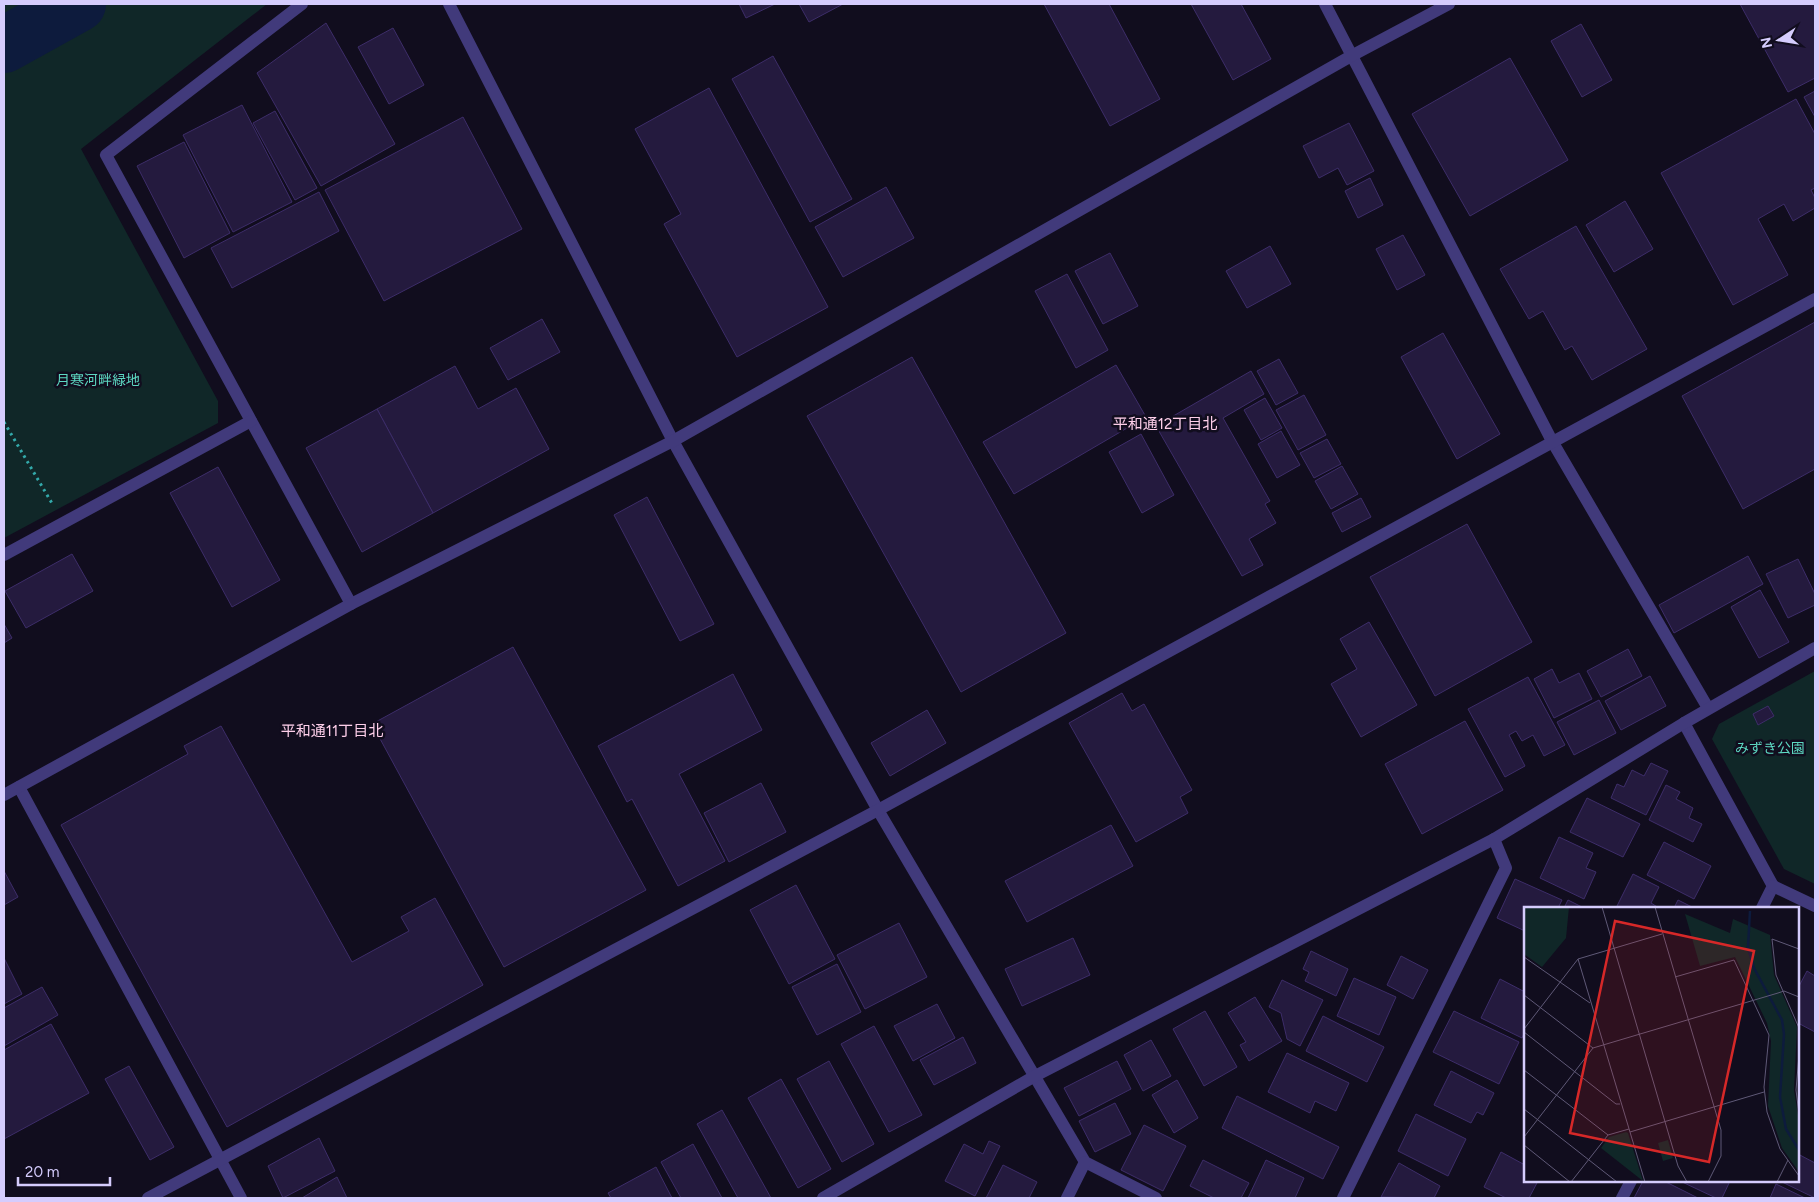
<svg xmlns="http://www.w3.org/2000/svg" width="1819" height="1202" viewBox="0 0 1819 1202" font-family="Figtree,'Noto Sans JP',sans-serif">
<rect width="100%" height="100%" fill="#110d1e"/>
<g fill="#102728">
<polygon points="4,4 267,4 81,149 218,401 218,423 4,538"/>
<polygon points="1815,671 1815,884 1784,869 1712,739 1719,724"/>
</g>
<g fill="none" stroke-linecap="round" stroke-linejoin="round">
<polyline stroke="#0d1b3d" stroke-width="56" points="4,45 78,4"/>
</g>
<g fill="#241a3e" stroke="#3d2d69">
<polygon points="739,4 775,4 746,18"/>
<polygon points="799,4 843,4 809,22"/>
<polygon points="1044,4 1109,4 1160,99 1110,126"/>
<polygon points="1191,4 1241,4 1271,59 1233,80"/>
<polygon points="1740,4 1815,4 1815,78 1788,92"/>
<polygon points="326,23 395,144 321,186 257,73"/>
<polygon points="1581,24 1612,80 1582,97 1551,41"/>
<polygon points="393,28 424,85 389,104 358,47"/>
<polygon points="773,56 852,199 810,222 732,79"/>
<polygon points="1510,58 1568,160 1470,216 1412,114"/>
<polygon points="709,88 828,307 737,357 664,224 681,214 635,129"/>
<polygon points="1815,91 1815,117 1804,97"/>
<polygon points="1796,99 1815,134 1815,188 1811,190 1815,198 1815,208 1793,221 1784,204 1758,219 1788,275 1733,305 1661,173"/>
<polygon points="242,105 292,202 233,232 183,135"/>
<polygon points="275,111 317,188 295,200 253,123"/>
<polygon points="463,117 522,229 384,301 325,190"/>
<polygon points="1349,123 1374,171 1347,185 1338,168 1319,178 1303,146"/>
<polygon points="184,142 230,233 184,258 137,166"/>
<polygon points="1370,178 1383,205 1358,218 1345,191"/>
<polygon points="886,187 914,238 843,277 815,227"/>
<polygon points="319,192 339,231 232,288 211,248"/>
<polygon points="1625,201 1653,249 1614,272 1586,225"/>
<polygon points="1576,226 1647,349 1592,380 1572,346 1565,350 1543,311 1529,319 1500,269"/>
<polygon points="1403,235 1425,275 1397,290 1376,249"/>
<polygon points="1270,246 1291,284 1247,308 1226,271"/>
<polygon points="1110,253 1138,306 1103,324 1075,271"/>
<polygon points="1067,274 1108,350 1076,368 1035,291"/>
<polygon points="542,319 560,352 508,380 490,348"/>
<polygon points="1815,322 1815,469 1743,509 1682,396"/>
<polygon points="1443,333 1500,434 1457,459 1401,357"/>
<polygon points="912,357 1066,633 961,692 807,416"/>
<polygon points="1279,359 1298,393 1276,405 1257,371"/>
<polygon points="1116,365 1146,417 1014,494 983,442"/>
<polygon points="455,366 478,409 516,388 549,449 433,513 377,409"/>
<polygon points="1251,371 1264,394 1223,418 1270,501 1265,504 1276,523 1249,539 1263,565 1242,576 1156,426"/>
<polygon points="1304,395 1326,435 1298,450 1276,410"/>
<polygon points="1265,398 1282,428 1261,440 1244,410"/>
<polygon points="377,409 433,513 362,552 306,448"/>
<polygon points="1281,431 1300,465 1277,478 1258,444"/>
<polygon points="1141,434 1174,495 1142,513 1109,452"/>
<polygon points="1327,439 1341,464 1314,478 1300,453"/>
<polygon points="1342,466 1358,494 1331,509 1315,481"/>
<polygon points="218,467 280,580 232,607 170,493"/>
<polygon points="647,497 714,624 680,641 614,515"/>
<polygon points="1361,498 1371,517 1342,532 1332,513"/>
<polygon points="1467,524 1532,642 1435,696 1370,577"/>
<polygon points="72,554 93,591 26,628 5,591"/>
<polygon points="1748,556 1763,584 1674,633 1659,605"/>
<polygon points="1798,559 1815,594 1815,605 1788,618 1766,574"/>
<polygon points="1760,590 1789,642 1759,658 1731,607"/>
<polygon points="1369,622 1417,705 1361,737 1331,684 1357,669 1340,639"/>
<polygon points="4,624 12,638 4,643"/>
<polygon points="513,647 646,890 504,967 372,724"/>
<polygon points="1628,649 1642,676 1601,697 1587,671"/>
<polygon points="1552,669 1559,683 1579,673 1592,699 1554,718 1534,679"/>
<polygon points="733,674 762,730 679,774 725,861 678,886 632,799 627,802 598,746"/>
<polygon points="1650,676 1666,706 1621,730 1605,701"/>
<polygon points="1528,677 1565,745 1544,756 1533,735 1522,741 1516,731 1509,735 1525,766 1505,777 1468,709"/>
<polygon points="1122,693 1132,711 1144,704 1192,790 1180,797 1188,813 1136,842 1069,723"/>
<polygon points="1599,700 1616,733 1574,755 1557,722"/>
<polygon points="1768,706 1774,716 1758,725 1753,714"/>
<polygon points="927,710 946,743 890,776 871,743"/>
<polygon points="1465,721 1503,790 1422,834 1385,764"/>
<polygon points="221,726 352,962 409,931 401,917 435,898 483,985 227,1127 61,825 188,754 184,746"/>
<polygon points="1651,763 1668,771 1646,815 1611,798 1617,784 1624,787 1632,770 1644,776"/>
<polygon points="761,783 786,832 729,862 704,813"/>
<polygon points="1666,785 1680,792 1676,799 1693,808 1689,818 1702,824 1693,842 1649,820"/>
<polygon points="1587,798 1640,824 1623,857 1570,832"/>
<polygon points="1111,825 1133,866 1027,922 1005,881"/>
<polygon points="1559,837 1593,853 1586,868 1596,872 1584,899 1540,878"/>
<polygon points="1664,842 1711,866 1694,899 1647,875"/>
<polygon points="4,871 18,897 4,905"/>
<polygon points="1633,874 1659,887 1651,903 1659,908 1616,908"/>
<polygon points="1515,879 1562,900 1558,908 1525,908 1525,931 1497,918"/>
<polygon points="796,885 835,959 789,984 750,910"/>
<polygon points="1568,900 1584,908 1564,908"/>
<polygon points="1678,900 1694,908 1674,908"/>
<polygon points="899,923 927,977 865,1009 837,955"/>
<polygon points="1073,938 1090,975 1022,1006 1005,969"/>
<polygon points="1311,951 1348,969 1336,996 1305,981 1309,972 1303,969"/>
<polygon points="1401,956 1428,970 1413,999 1387,985"/>
<polygon points="4,958 22,994 4,1004"/>
<polygon points="837,964 861,1012 817,1035 792,987"/>
<polygon points="1807,971 1815,976 1815,1032 1798,1023 1798,988"/>
<polygon points="1354,978 1396,997 1379,1035 1337,1016"/>
<polygon points="1500,979 1525,992 1525,1031 1522,1038 1481,1018"/>
<polygon points="1282,980 1323,1000 1300,1046 1287,1039 1281,1013 1269,1007"/>
<polygon points="42,987 58,1015 4,1046 4,1008"/>
<polygon points="1255,997 1282,1041 1249,1061 1240,1045 1246,1042 1228,1013"/>
<polygon points="937,1004 955,1038 913,1061 894,1026"/>
<polygon points="1205,1011 1237,1067 1204,1086 1173,1029"/>
<polygon points="1454,1011 1519,1042 1499,1084 1433,1052"/>
<polygon points="1323,1016 1384,1047 1367,1082 1306,1051"/>
<polygon points="51,1024 89,1093 4,1139 4,1050"/>
<polygon points="874,1026 922,1115 889,1132 841,1044"/>
<polygon points="963,1037 976,1063 934,1085 920,1060"/>
<polygon points="1151,1040 1171,1076 1143,1091 1124,1055"/>
<polygon points="1287,1053 1349,1083 1336,1111 1315,1101 1310,1113 1268,1092"/>
<polygon points="829,1061 874,1144 842,1162 797,1079"/>
<polygon points="1117,1061 1131,1089 1079,1116 1064,1088"/>
<polygon points="129,1066 174,1147 150,1160 105,1079"/>
<polygon points="1451,1071 1494,1093 1483,1115 1477,1112 1471,1123 1434,1105"/>
<polygon points="781,1079 831,1169 798,1188 748,1098"/>
<polygon points="1177,1080 1198,1118 1174,1133 1152,1095"/>
<polygon points="1237,1096 1339,1147 1323,1179 1222,1128"/>
<polygon points="1115,1103 1131,1134 1095,1152 1079,1121"/>
<polygon points="722,1110 771,1198 738,1198 697,1124"/>
<polygon points="1416,1114 1466,1139 1448,1176 1398,1151"/>
<polygon points="1144,1125 1186,1146 1163,1191 1121,1170"/>
<polygon points="319,1138 335,1171 283,1198 268,1166"/>
<polygon points="989,1141 1000,1146 975,1196 945,1181 964,1144 983,1154"/>
<polygon points="693,1144 722,1198 681,1198 661,1162"/>
<polygon points="1501,1152 1525,1165 1525,1181 1538,1181 1529,1198 1506,1198 1484,1187"/>
<polygon points="1798,1154 1815,1163 1815,1198 1782,1182 1798,1181"/>
<polygon points="1203,1160 1249,1183 1241,1198 1214,1198 1190,1186"/>
<polygon points="1266,1160 1304,1178 1295,1198 1248,1198"/>
<polygon points="1399,1163 1440,1186 1434,1198 1381,1197"/>
<polygon points="1003,1165 1037,1182 1029,1198 986,1198"/>
<polygon points="656,1167 672,1198 611,1198 608,1193"/>
<polygon points="337,1177 347,1198 302,1198"/>
<polygon points="1643,1181 1664,1181 1698,1198 1634,1198"/>
<polygon points="1680,1181 1730,1181 1722,1198 1716,1198"/>
<polygon points="1776,1184 1805,1198 1770,1198"/>
</g>
<g fill="none" stroke-linecap="round" stroke-linejoin="round">
<polyline stroke="#33a9aa" stroke-width="3" stroke-dasharray="2.5 4" stroke-linecap="butt" points="4,422 53,505"/>
<g stroke="#413a7b" stroke-width="12">
<polyline points="302,4 106,155 351,604"/>
<polyline points="449,4 673,441 878,810 1085,1162 1156,1198"/>
<polyline points="1325,4 1552,441 1708,708"/>
<polyline points="4,555 251,421"/>
<polyline points="1684,723 1773,886 1762,908"/>
<polyline points="19,787 241,1198"/>
<polyline points="4,795 351,604 673,441 1353,55 1449,4"/>
<polyline points="1773,886 1815,906"/>
<polyline points="148,1198 878,810 1815,299"/>
<polyline points="823,1198 1035,1076 1494,839 1684,723 1815,648"/>
<polyline points="1067,1198 1085,1162"/>
<polyline points="1343,1198 1506,868 1494,839"/>
<polyline points="1622,1198 1631,1181"/>
</g>
</g>
<g text-anchor="middle" stroke-width="5" stroke-linejoin="round" paint-order="stroke">
<g font-size="14" fill="#5dd8c2" stroke="#110d1e">
<text x="98" y="385">月寒河畔緑地</text>
<text x="1770" y="753">みずき公園</text>
</g>
<g font-size="15" fill="#fdcee9" stroke="#110d1e">
<text x="1165" y="429">平和通12丁目北</text>
<text x="332" y="736">平和通11丁目北</text>
</g>
</g>
<g transform="translate(1524 907)">
<rect width="275" height="275" fill="#110d1e"/>
<path d="M0 0H45L42 31 18 60 0 47ZM161 7 206 26 209 12 246 28 250 68 273 120 270 183 275 214V265L258 241 244 199 247 134 243 116 211 50 176 59ZM102 225 104 226 119 274 77 241 85 230ZM144 233 149 251 139 254 134 236Z" fill="#102728"/>
<path fill="none" stroke="#0d1b3d" stroke-width="2.5" d="M226 4 224 40 230 61 258 113 260 127 256 190 262 222 275 243"/>
<path fill="none" stroke="#5f5977" stroke-width="1" d="M78 0 154 259 163 275M131 0 197 223V249L184 275M275 42 248 32 252 68 275 121M0 50 66 96M54 52 121 275M151 70 210 53 245 128 240 180 243 205 256 242 275 269M0 88 69 141M0 122 54 52 138 27M0 125 92 197H96M275 148 272 183 275 207M0 163 84 228 105 222M0 202 93 275M106 225 240 185M0 230 69 141 254 86 260 84 275 90M0 238 46 275M47 275 84 228M253 275 264 253"/>
<path fill="#d62828" fill-opacity="0.15" stroke="#d62828" stroke-width="2.5" d="M91 14 230 44 185 255 46 226Z"/>
<rect width="275" height="275" fill="none" stroke="#d5ccfd" stroke-width="2.5"/>
</g>
<rect width="1819" height="1202" fill="none" stroke="#d5ccfd" stroke-width="10"/>
<g transform="translate(1779 40) rotate(258)" stroke="#110d1e" stroke-width="4" paint-order="stroke">
<path d="M0-4L9 19L0 12L-9 19Z" fill="#d5ccfd"/>
<text y="-8" font-size="14" font-weight="bold" text-anchor="middle" fill="#d5ccfd">N</text>
</g>
<path d="M18 1177v8h92v-8" fill="none" stroke="#d5ccfd" stroke-width="2.5"/>
<text x="25" y="1177" font-size="15" fill="#d5ccfd" stroke="#110d1e" stroke-width="4" paint-order="stroke">20 m</text>
</svg>
